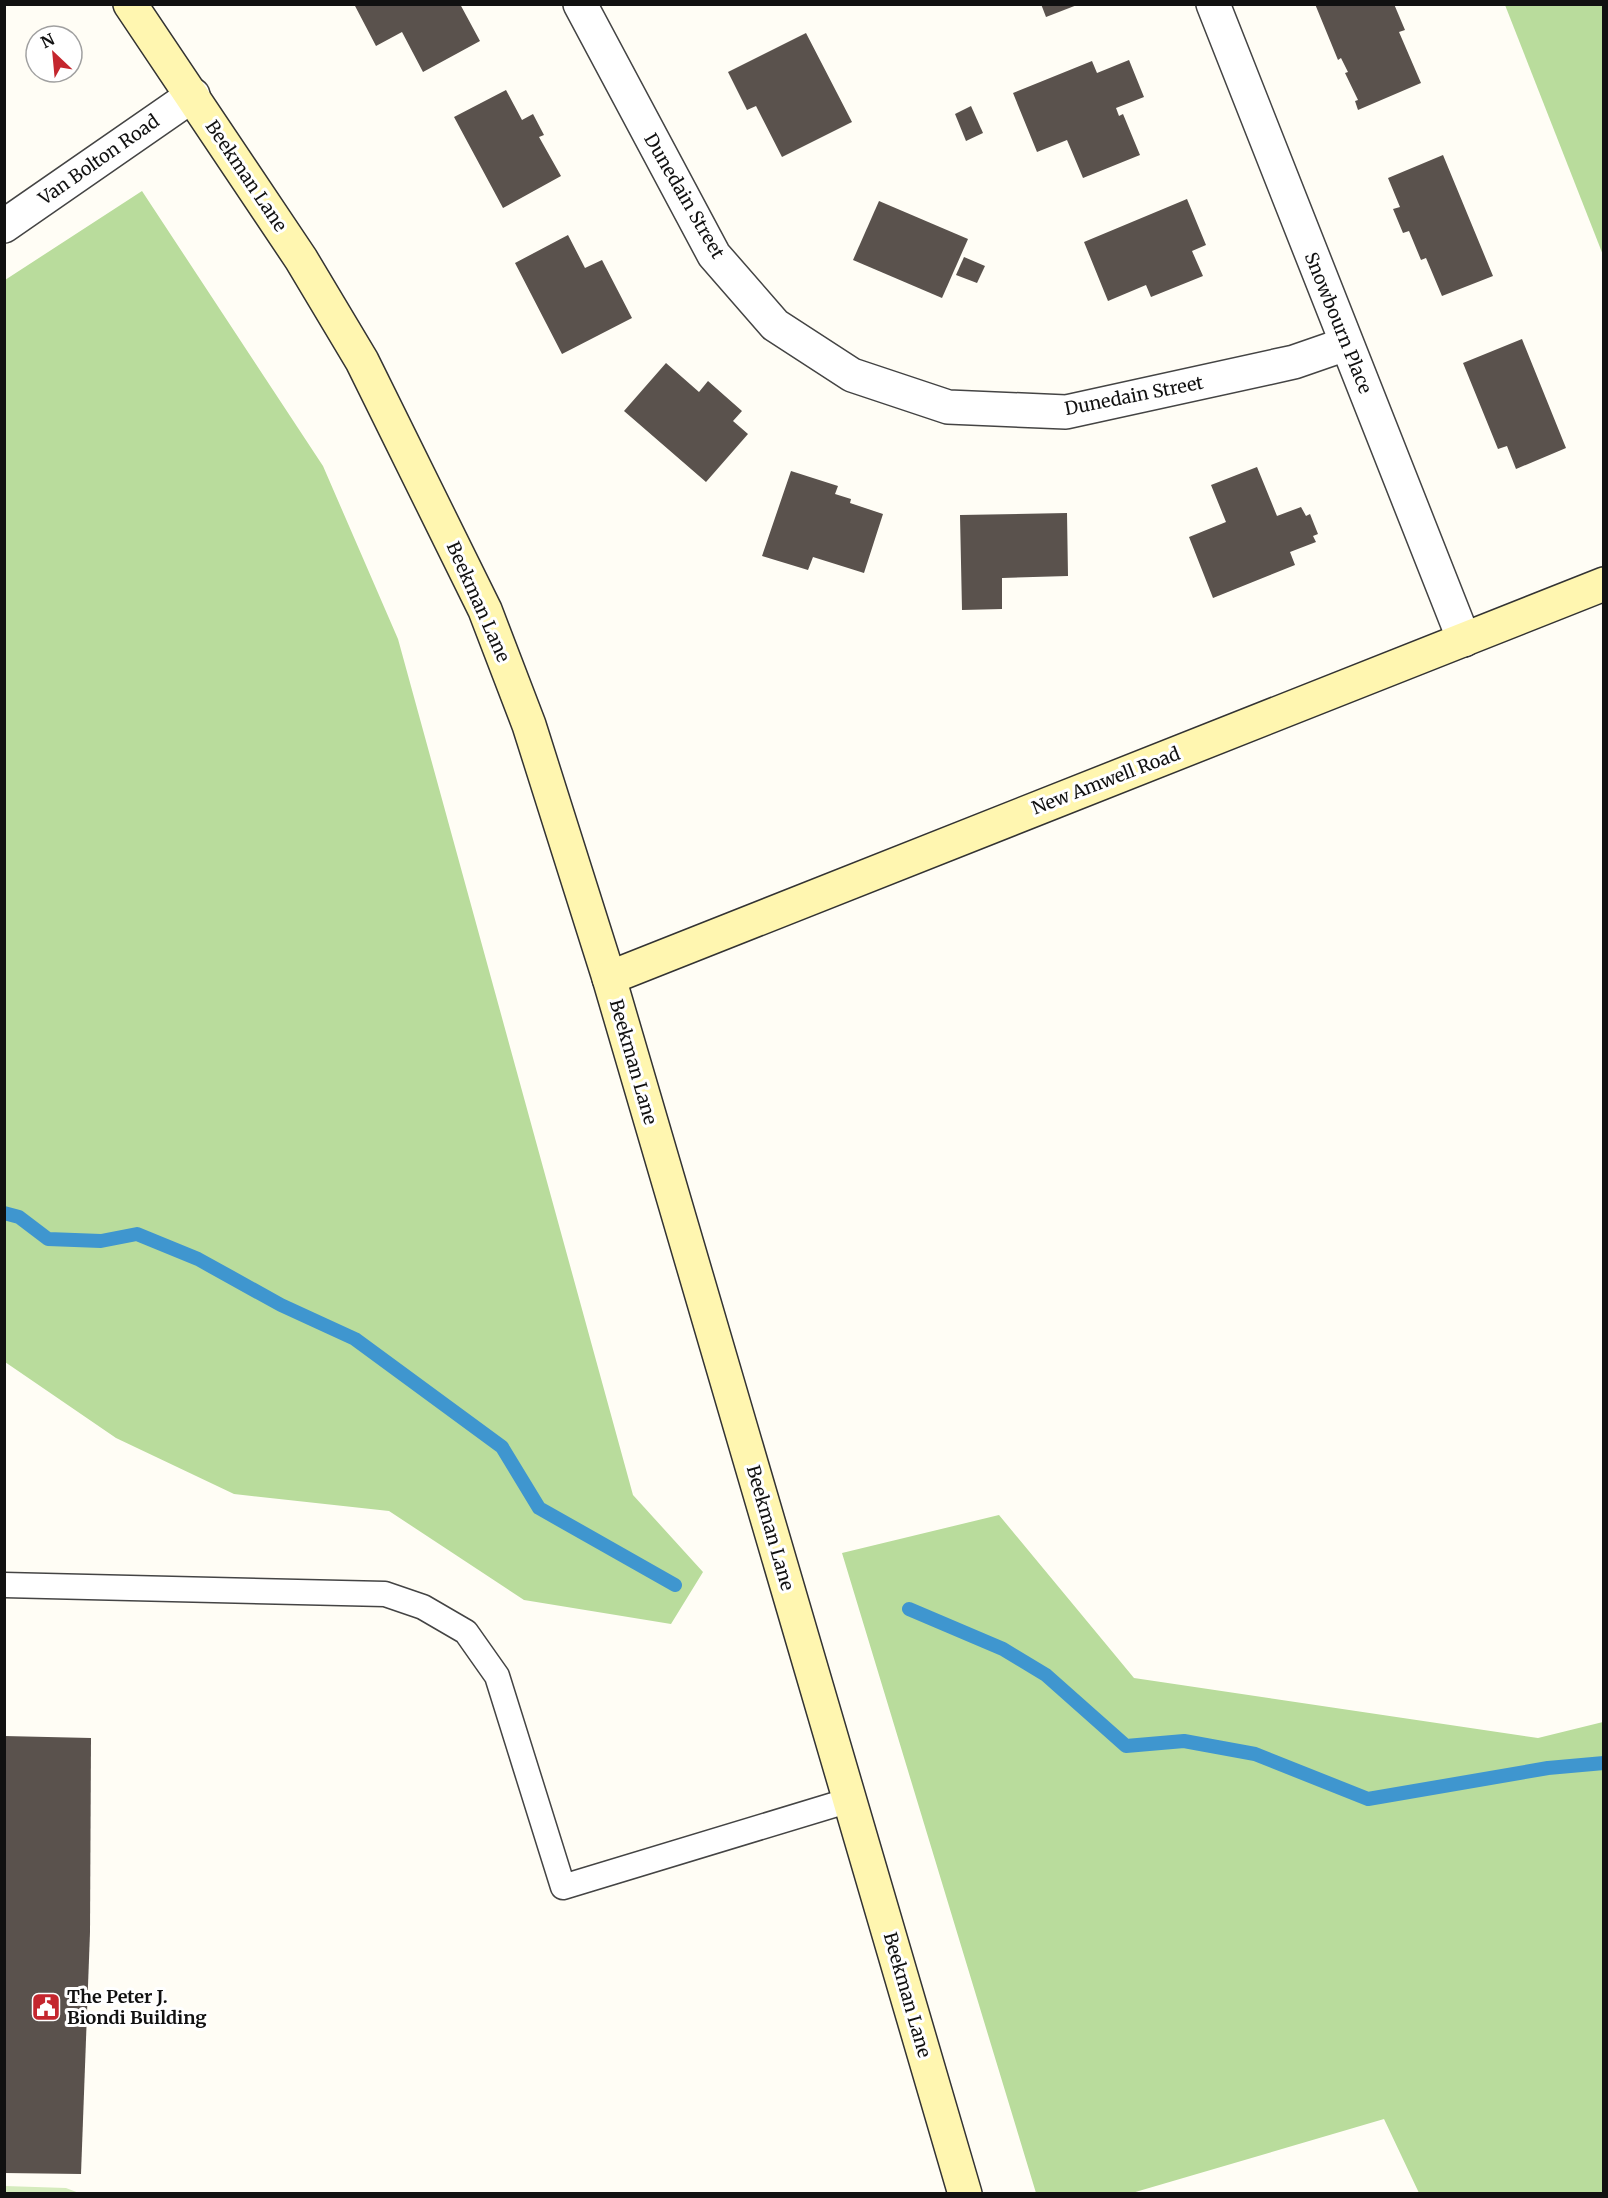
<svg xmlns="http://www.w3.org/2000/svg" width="1608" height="2198" viewBox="0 0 1608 2198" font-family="Merriweather,serif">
<rect width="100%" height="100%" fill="#fffdf5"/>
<polygon fill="#d5ebbd" points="5,2186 66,2188 79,2193 5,2193"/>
<g fill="#b9dc9c">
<polygon points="1505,5 1603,5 1603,255"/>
<polygon points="142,191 323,466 398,639 633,1495 703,1572 671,1624 524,1600 389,1511 234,1494 116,1438 5,1362 5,280"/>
<polygon points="999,1515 1134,1678 1538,1738 1603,1722 1603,2193 1419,2193 1384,2119 1132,2193 1036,2193 842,1553"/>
</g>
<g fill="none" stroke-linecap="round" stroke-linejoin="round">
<g stroke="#3f96cf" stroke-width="14">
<polyline points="4,1213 19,1217 48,1239 101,1241 137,1234 198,1259 281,1305 355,1339 502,1447 539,1508 675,1585"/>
<polyline points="909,1609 1003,1649 1046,1675 1126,1746 1184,1741 1255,1754 1368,1799 1548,1768 1604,1763"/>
</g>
</g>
<g fill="#5a524d">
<polygon points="354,4 460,4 480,41 423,72 402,32 376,46"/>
<polygon points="1041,4 1077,4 1077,5 1046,17"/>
<polygon points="1315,4 1394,4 1405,30 1399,32 1421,83 1358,110 1355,101 1358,100 1345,73 1348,72 1341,58 1338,60"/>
<polygon points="806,33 852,122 782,157 756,106 747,110 728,72"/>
<polygon points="1129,60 1144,97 1116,108 1119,116 1123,114 1140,155 1083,178 1067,140 1037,152 1013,93 1092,61 1097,73"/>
<polygon points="506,90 522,120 533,114 544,135 539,137 561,176 503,208 454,117"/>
<polygon points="971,106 983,133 966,141 955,114"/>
<polygon points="1443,155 1493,276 1442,296 1426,258 1421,260 1409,231 1403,233 1393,209 1400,207 1388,178"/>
<polygon points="1187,199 1206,245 1192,251 1203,276 1151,297 1146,285 1108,301 1084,242"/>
<polygon points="879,201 968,239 942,298 853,260"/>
<polygon points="568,235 585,268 602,260 632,318 562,354 515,263"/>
<polygon points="964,257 985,266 977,283 956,275"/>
<polygon points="1522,339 1566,448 1516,469 1507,446 1498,449 1463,363"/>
<polygon points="666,363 699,392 708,381 742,411 733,421 748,434 706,482 624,411"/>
<polygon points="1257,467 1277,516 1301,507 1306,516 1310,514 1318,534 1313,536 1316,542 1290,552 1295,565 1213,598 1189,537 1226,522 1211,485"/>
<polygon points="791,471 838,486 835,494 851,499 850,503 883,514 864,573 813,557 808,570 762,556"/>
<polygon points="1067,513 1068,576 1002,578 1002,609 962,610 960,515"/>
<polygon points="4,1736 91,1738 90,1932 81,2174 4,2173"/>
</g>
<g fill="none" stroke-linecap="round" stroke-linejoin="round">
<g stroke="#444" stroke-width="27">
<polyline id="lane" points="4,1585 385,1594 423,1607 466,1632 497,1676 563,1887 850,1800"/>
</g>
<g stroke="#444" stroke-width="36">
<g id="street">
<polyline points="580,4 714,255 775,325 852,375 948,407 1066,412 1294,362 1346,344"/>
<polyline points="1213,4 1464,640"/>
<polyline points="4,226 193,95"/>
</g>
</g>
<g stroke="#333" stroke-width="36">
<g id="secondary">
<polyline points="130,4 301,259 362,361 485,610 529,725 609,978 965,2194"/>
<polyline points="609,978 1604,584"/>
</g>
</g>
<use href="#lane" stroke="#fff" stroke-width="24"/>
<use href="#street" stroke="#fff" stroke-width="33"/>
<use href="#secondary" stroke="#fff6b0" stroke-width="33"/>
</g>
<defs>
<g id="civic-square" transform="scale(1.5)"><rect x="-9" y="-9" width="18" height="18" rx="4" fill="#c4262e" stroke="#fff"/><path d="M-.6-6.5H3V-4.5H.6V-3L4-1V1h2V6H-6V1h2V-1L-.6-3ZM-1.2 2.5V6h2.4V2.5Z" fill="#fff"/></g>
</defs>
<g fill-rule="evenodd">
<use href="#civic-square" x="46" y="2007"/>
</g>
<g text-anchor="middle" stroke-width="6" stroke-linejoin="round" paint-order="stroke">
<g font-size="18" fill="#111" stroke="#fff">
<text transform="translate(99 160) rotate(-35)" y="6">Van Bolton Road</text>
<text transform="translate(246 176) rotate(56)" y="6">Beekman Lane</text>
<text transform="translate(684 196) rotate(60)" y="6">Dunedain Street</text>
<text transform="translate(1338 323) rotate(68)" y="6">Snowbourn Place</text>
<text transform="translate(1134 396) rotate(-11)" y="6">Dunedain Street</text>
<text transform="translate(478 602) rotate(66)" y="6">Beekman Lane</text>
<text transform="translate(1106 781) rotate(-21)" y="6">New Amwell Road</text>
<text transform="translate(633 1062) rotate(74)" y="6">Beekman Lane</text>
<text transform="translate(770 1528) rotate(74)" y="6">Beekman Lane</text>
<text transform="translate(907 1995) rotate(74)" y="6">Beekman Lane</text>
</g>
<g font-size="18" font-weight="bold" fill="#111" stroke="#fff" text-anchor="start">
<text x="67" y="2003">The Peter J.<tspan x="67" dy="21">Biondi Building</tspan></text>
</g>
</g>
<rect width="1608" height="2198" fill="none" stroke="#111111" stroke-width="12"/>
<g transform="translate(54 54) rotate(334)"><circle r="28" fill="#ffffff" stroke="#a0a0a0" stroke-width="1.5"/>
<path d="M0-4.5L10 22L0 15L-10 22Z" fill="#c4262e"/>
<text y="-9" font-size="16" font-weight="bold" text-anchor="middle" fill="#111111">N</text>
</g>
</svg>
